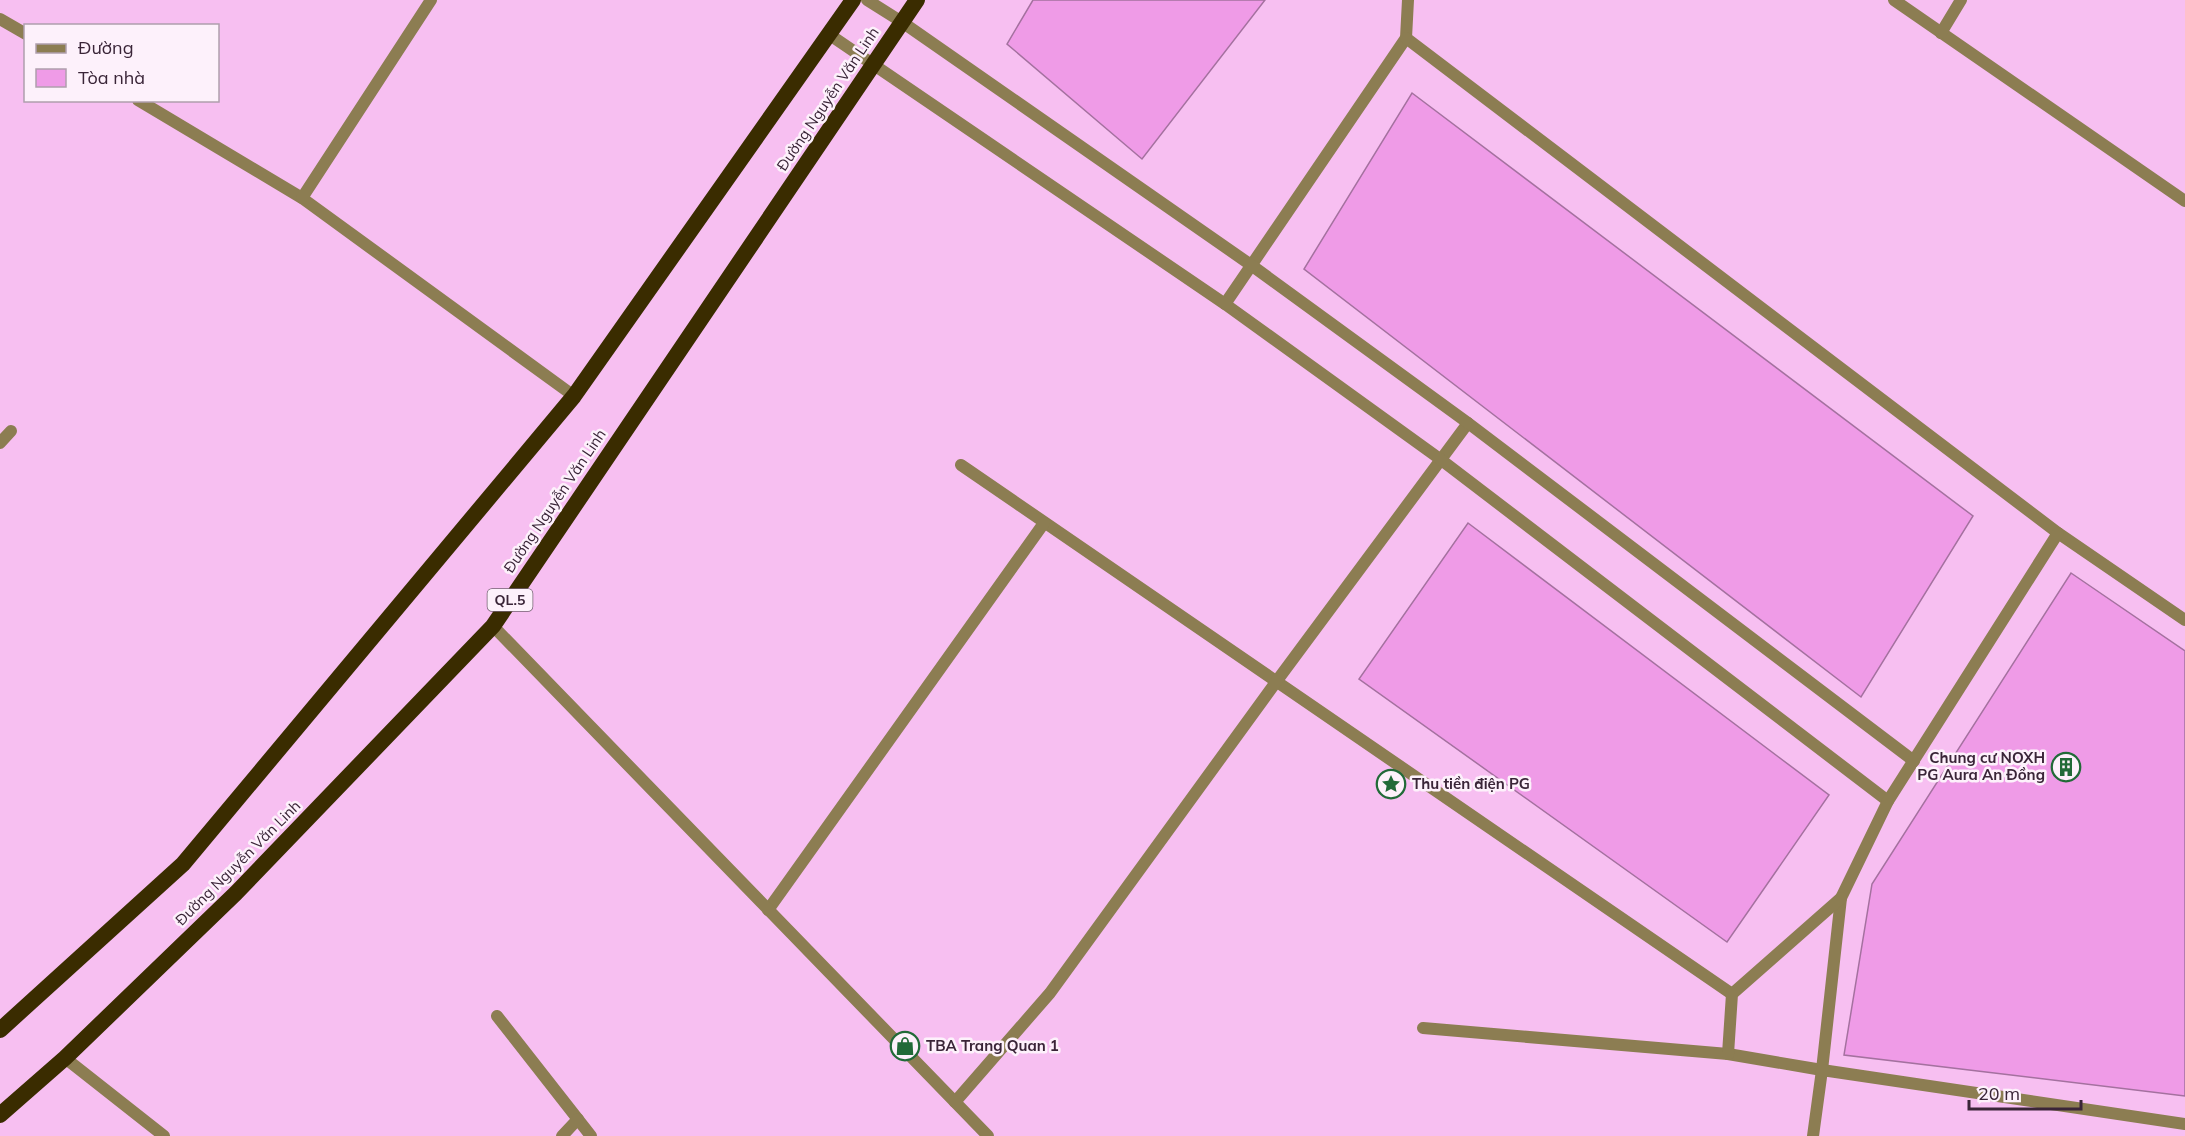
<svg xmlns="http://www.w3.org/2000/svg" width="2185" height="1136" viewBox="0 0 2185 1136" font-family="Mulish,sans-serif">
<rect width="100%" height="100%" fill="#f7bff1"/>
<g fill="#ef9be7" stroke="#a4719f" stroke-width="1.5">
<polygon points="1033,0 1265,0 1142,159 1007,44"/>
<polygon points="1412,93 1973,516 1861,697 1304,269"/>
<polygon points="1468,523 1829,795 1727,942 1359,679"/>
<polygon points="2071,573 2185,651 2185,1096 1844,1055 1872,884"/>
</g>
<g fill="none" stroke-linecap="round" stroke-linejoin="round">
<g stroke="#8c7d52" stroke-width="12">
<polyline points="1894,0 2185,201"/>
<polyline points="0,19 26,34"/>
<polyline points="1941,33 1961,0"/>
<polyline points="138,100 302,198 574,396"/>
<polyline points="302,198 431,0"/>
<polyline points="1225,304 1406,38 1408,0"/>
<polyline points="0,443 11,431"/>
<polyline points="961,465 1732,994"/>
<polyline points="768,910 1044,523"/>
<polyline points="497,1016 591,1136"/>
<polyline points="65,1058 164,1136"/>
<polyline points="955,1102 1050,993 1276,682 1468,423"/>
<polyline points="562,1136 578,1119"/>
</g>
<g stroke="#8c7d52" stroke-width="12">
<polyline points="867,0 902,22 1251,265 1468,423 1914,761"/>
<polyline points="830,35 1225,304 1440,459 1888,801"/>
<polyline points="1406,38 2058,533 2185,620"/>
<polyline points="493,626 988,1136"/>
<polyline points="1423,1028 1728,1054 1822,1070 1841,898 1888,801 2058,533"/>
<polyline points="1728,1054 1732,994 1841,898"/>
<polyline points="1813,1136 1822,1070 2185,1124"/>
</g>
<g stroke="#3a2c00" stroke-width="16">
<polyline points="0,1030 183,864 574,396 853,0"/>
<polyline points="0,1115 65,1058 236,893 493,626 917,0"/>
</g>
</g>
<defs>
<g id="building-ring" transform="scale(1.5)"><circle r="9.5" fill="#fdf1fb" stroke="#216a38" stroke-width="1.5"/><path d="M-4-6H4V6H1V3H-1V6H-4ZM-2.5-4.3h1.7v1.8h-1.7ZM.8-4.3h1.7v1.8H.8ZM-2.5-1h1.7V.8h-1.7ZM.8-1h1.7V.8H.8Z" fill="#216a38"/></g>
<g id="sight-ring" transform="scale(1.5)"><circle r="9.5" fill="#fdf1fb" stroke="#216a38" stroke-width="1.5"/><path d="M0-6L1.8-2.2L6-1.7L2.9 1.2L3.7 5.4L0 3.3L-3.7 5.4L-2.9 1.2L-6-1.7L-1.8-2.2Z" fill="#216a38"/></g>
<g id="shop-ring" transform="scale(1.5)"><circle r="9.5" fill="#fdf1fb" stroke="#216a38" stroke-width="1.5"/><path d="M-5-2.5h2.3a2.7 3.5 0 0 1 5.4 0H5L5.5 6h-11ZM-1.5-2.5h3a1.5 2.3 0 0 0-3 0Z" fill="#216a38"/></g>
</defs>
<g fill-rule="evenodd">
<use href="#building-ring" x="2066" y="767"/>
<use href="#sight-ring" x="1391" y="784"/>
<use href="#shop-ring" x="905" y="1046"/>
</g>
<g text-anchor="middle" stroke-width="5" stroke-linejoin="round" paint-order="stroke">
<rect fill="#fdf1fb" stroke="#746272" stroke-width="1.5" x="487.5" y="589" width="45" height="22" rx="4.5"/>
<g font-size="14" font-weight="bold" fill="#3a2538">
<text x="510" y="605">QL.5</text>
</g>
<g font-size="15" fill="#3a2538" stroke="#fdf1fb">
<text transform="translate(828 99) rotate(-56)" y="5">Đường Nguyễn Văn Linh</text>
<text transform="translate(555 501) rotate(-56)" y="5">Đường Nguyễn Văn Linh</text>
<text transform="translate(238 863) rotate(-45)" y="5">Đường Nguyễn Văn Linh</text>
</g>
<g font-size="15" font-weight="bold" fill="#3a2538" stroke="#fdf1fb" text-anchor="start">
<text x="2045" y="763" text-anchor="end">Chung cư NOXH<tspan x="2045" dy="17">PG Aura An Đồng</tspan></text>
<text x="1412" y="789">Thu tiền điện PG</text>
<text x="926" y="1051">TBA Trang Quan 1</text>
</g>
</g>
<rect x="24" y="24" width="195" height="78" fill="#fdf1fb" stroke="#af9fad" stroke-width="1.5"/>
<rect x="36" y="44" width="30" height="9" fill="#8c7d52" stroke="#af9fad" stroke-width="1.5"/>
<text x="78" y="54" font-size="18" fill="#3a2538">Đường</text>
<rect x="36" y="69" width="30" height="18" fill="#ef9be7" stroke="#af9fad" stroke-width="1.5"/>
<text x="78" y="84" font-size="18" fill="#3a2538">Tòa nhà</text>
<path d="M1969 1100v9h112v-9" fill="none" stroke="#3a2538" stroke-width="3"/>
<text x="1978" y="1100" font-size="18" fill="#3a2538" stroke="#fdf1fb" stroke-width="4.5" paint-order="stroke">20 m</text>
</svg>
